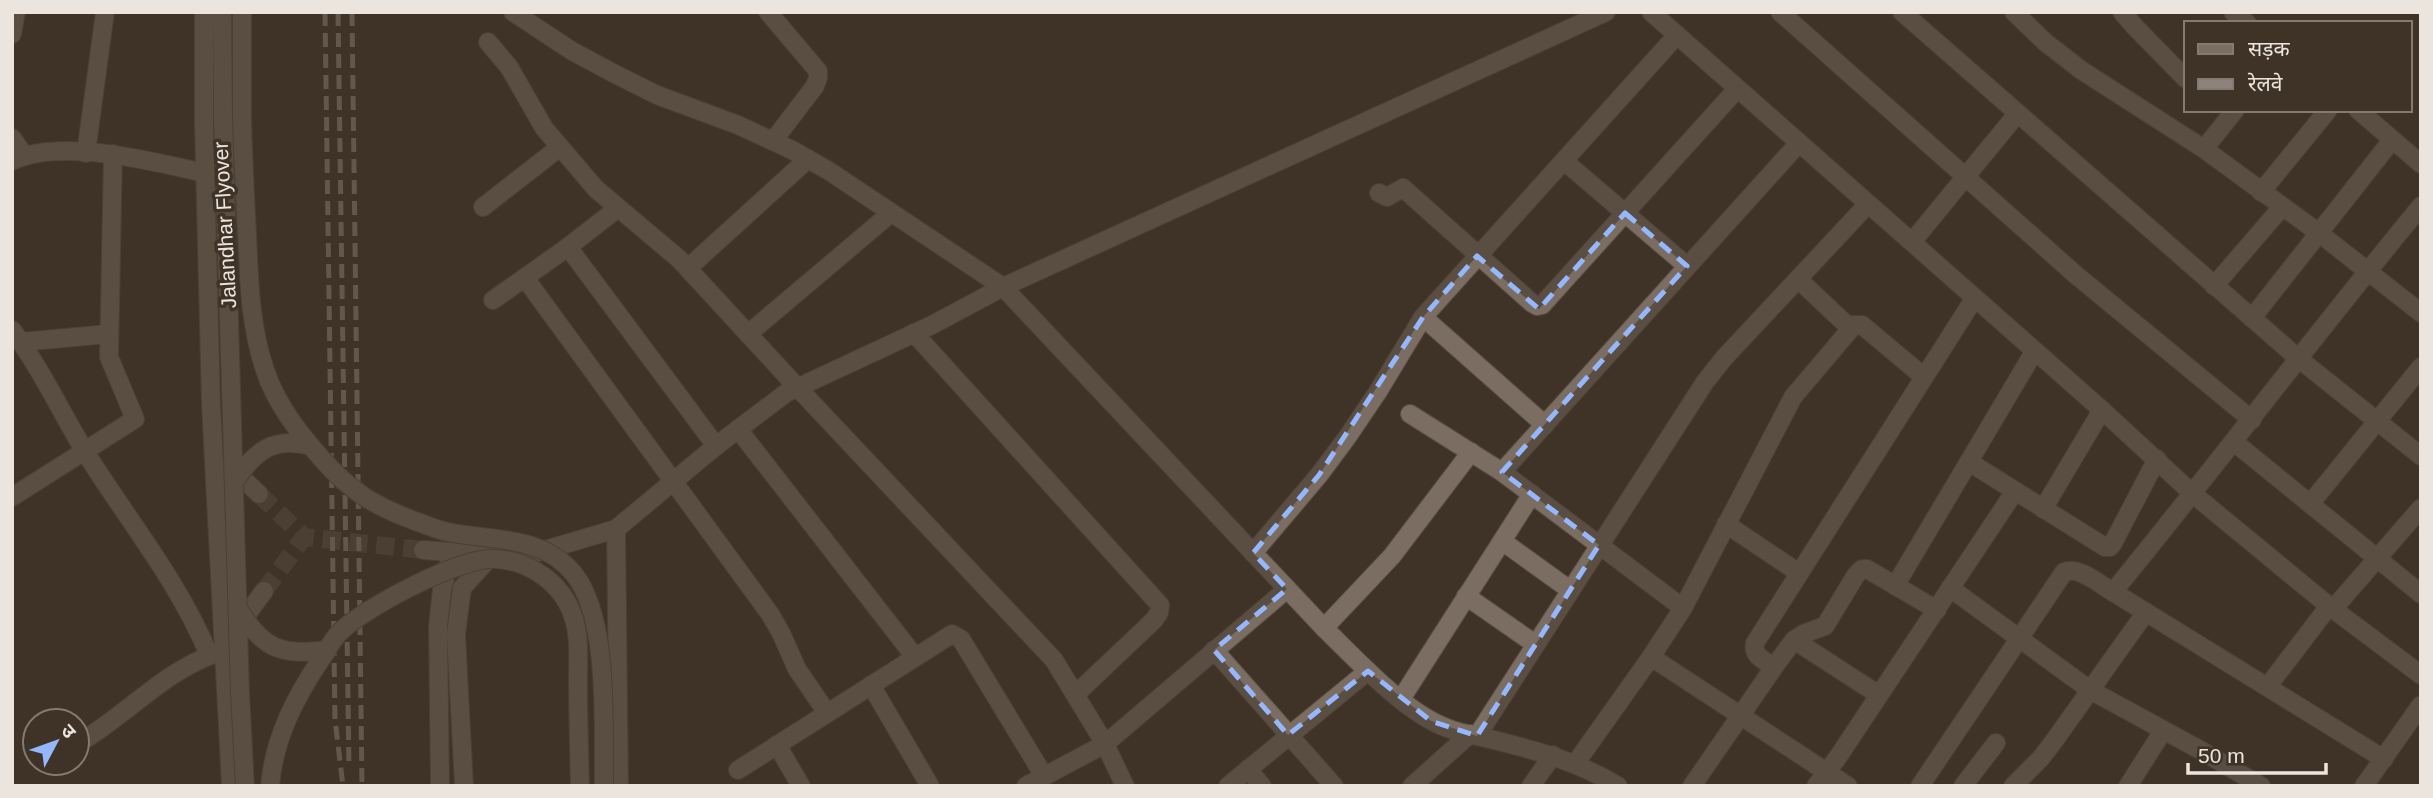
<svg xmlns="http://www.w3.org/2000/svg" width="2433" height="798" viewBox="0 0 2433 798" font-family="Helvetica,'Noto Sans Devanagari',sans-serif">
<rect width="100%" height="100%" fill="#3f3328"/>
<g fill="none" stroke-linecap="round" stroke-linejoin="round">
<g stroke="#594e43" stroke-width="18" stroke-dasharray="18 9" stroke-linecap="butt">
<polyline points="259,494 304,537 423,550"/>
<polyline points="264,591 304,537"/>
</g>
<g stroke="#595046" stroke-width="20">
<g id="minor">
<polyline points="768,12 818,71 818,78 815,86 773,141"/>
<polyline points="1651,12 2102,410 2193,494 2329,606 2421,675"/>
<polyline points="1780,12 2076,275 2252,420"/>
<polyline points="1902,12 2299,359 2421,456"/>
<polyline points="2014,12 2045,42 2081,70 2204,149 2319,233 2421,313"/>
<polyline points="2122,12 2135,27 2186,79"/>
<polyline points="2233,12 2247,23"/>
<polyline points="12,34 16,12"/>
<polyline points="488,42 509,67 544,128 596,189 679,259 797,387"/>
<polyline points="2358,110 2421,164"/>
<polyline points="12,138 24,155"/>
<polyline points="2204,149 2235,110"/>
<polyline points="86,153 105,12"/>
<path d="M12 161C61 137 154 162 205 173"/>
<polyline points="1564,161 1687,266"/>
<polyline points="2261,192 2328,110"/>
<polyline points="1379,193 1387,197 1403,188 1532,303 1537,306 1542,305 1737,89"/>
<polyline points="483,207 560,147"/>
<polyline points="1912,242 2017,114"/>
<polyline points="568,247 716,446"/>
<polyline points="688,268 808,159"/>
<polyline points="525,278 770,614 781,633 797,669 827,713"/>
<polyline points="1798,279 1850,328"/>
<polyline points="2214,286 2282,207"/>
<polyline points="493,300 568,247 618,208"/>
<polyline points="1423,317 1545,425"/>
<polyline points="2252,318 2392,140"/>
<path d="M12 330C40 367 60 410 84 450 126 518 178 580 209 655"/>
<polyline points="914,333 1160,605 1159,613 1153,621 1076,694"/>
<polyline points="748,334 891,213"/>
<polyline points="21,342 108,334"/>
<polyline points="1410,414 1502,472 1683,608 1651,657 1575,764"/>
<polyline points="738,429 915,657"/>
<polyline points="2234,442 2421,594"/>
<polyline points="1969,462 2105,547 2110,547 2113,543 2157,459"/>
<polyline points="1502,472 1799,143"/>
<polyline points="12,497 135,419 109,357 113,154"/>
<polyline points="2310,504 2421,367"/>
<polyline points="2043,509 2102,410"/>
<polyline points="1726,524 1799,573"/>
<polyline points="616,529 619,786"/>
<polyline points="1502,541 1570,590"/>
<polyline points="1253,553 1319,475 1348,436 1377,393 1423,317 1677,35"/>
<polyline points="1895,586 2034,352"/>
<polyline points="1950,588 2090,690 2202,751 2261,786"/>
<polyline points="1466,596 1535,644"/>
<polyline points="1683,608 1793,397 1854,325 1862,325 1924,377"/>
<polyline points="2334,608 2421,508"/>
<polyline points="1324,628 1392,556 1471,452"/>
<polyline points="1794,640 1879,695"/>
<polyline points="1214,650 1334,786"/>
<polyline points="1651,657 1848,786"/>
<polyline points="1774,667 1794,640 1803,634 1825,626 1856,575 1862,569 1867,569 1937,610"/>
<polyline points="871,685 930,786"/>
<polyline points="2268,686 2329,606"/>
<polyline points="1401,699 1532,494"/>
<polyline points="1477,736 1705,382 1724,358 1868,204"/>
<path d="M77 744C125 717 163 671 217 653"/>
<polyline points="777,745 801,786"/>
<path d="M2384 759 2113 592C2217 465 2316 333 2421 206"/>
<polyline points="1248,769 1262,786"/>
<polyline points="738,770 952,634 961,639 1044,776"/>
<polyline points="1026,786 1105,744 1287,589"/>
<polyline points="1228,786 1368,671"/>
<polyline points="1412,786 1470,734"/>
<polyline points="1531,786 1553,755"/>
<path d="M1692 786 1774 667C1764 660 1752 656 1755 643L1974 299"/>
<polyline points="1816,786 1838,757 2015,491"/>
<path d="M1920 786 2064 572C2079 566 2099 584 2113 592"/>
<polyline points="1963,786 1996,743"/>
<polyline points="2013,786 2041,758 2054,741 2146,612"/>
<polyline points="2128,786 2163,731"/>
<polyline points="2364,786 2421,705"/>
</g>
</g>
<g stroke="#595046" stroke-width="20">
<g id="tertiary">
<path d="M513 12 572 51 615 74 657 95 738 125 794 151 829 171 1003 287 1324 628C1357 660 1404 712 1447 728 1462 734 1478 736 1494 740 1538 751 1579 762 1618 786"/>
<polyline points="797,387 1054,660 1105,744 1125,786"/>
</g>
</g>
<g stroke="#595046" stroke-width="20">
<g id="secondary">
<polyline points="204,12 204,126 211,405 231,786"/>
<polyline points="222,12 223,117"/>
<polyline points="242,118 242,12"/>
<polyline points="228,465 259,494"/>
<polyline points="423,550 492,555 528,555 616,529 716,446 786,393 932,325 1003,287 1606,12"/>
<polyline points="236,629 264,591"/>
<polyline points="440,786 438,626 442,589 450,559"/>
<polyline points="464,786 456,634 462,588 492,555"/>
</g>
</g>
<use href="#minor" stroke="#7b6d61" stroke-width="18"/>
<use href="#tertiary" stroke="#7b6d61" stroke-width="18"/>
<use href="#secondary" stroke="#7b6d61" stroke-width="18"/>
<g stroke="#8d837a" stroke-width="5" stroke-dasharray="14 7" stroke-linecap="butt">
<polyline points="325,12 335,720 343,786"/>
<polyline points="338,12 349,768"/>
<polyline points="352,12 362,786"/>
</g>
<g stroke="#595046" stroke-width="20" stroke-linecap="butt">
<g id="secondary-bridge">
<polyline points="223,117 240,693 245,786"/>
<path d="M242 118C243 157 245 196 247 234 249 280 250 326 265 370 276 404 299 433 322 459 351 492 376 507 418 522 427 525 437 530 448 532 492 541 543 535 574 574 610 619 603 729 604 786"/>
<path d="M234 482C255 451 273 436 311 446"/>
<path d="M238 608C262 649 281 656 327 650"/>
<path d="M270 786C274 738 295 698 321 659 327 651 332 640 339 633 363 608 462 556 496 559 530 561 562 583 573 616 580 636 578 659 578 679 578 715 579 750 580 786"/>
</g>
</g>
<use href="#secondary-bridge" stroke="#7b6d61" stroke-width="18"/>
</g>
<path d="M0 0H2433V798H0ZM1625 213 1687 266 1502 472 1599 545 1477 736 1431 721 1368 671 1288 735 1214 650 1287 589 1253 553 1319 475 1423 317 1477 256 1539 309Z" fill="#3f3328" fill-opacity=".55" fill-rule="evenodd"/>
<path fill="none" stroke="#94b7fd" stroke-width="5" stroke-dasharray="14 9" stroke-linejoin="round" d="M1625 213 1687 266 1502 472 1599 545 1477 736 1431 721 1368 671 1288 735 1214 650 1287 589 1253 553 1319 475 1423 317 1477 256 1539 309Z"/>
<g text-anchor="middle" stroke-width="7" stroke-linejoin="round" paint-order="stroke">
<g font-size="21" fill="#ece5de" stroke="#3f3328">
<text transform="translate(225 225) rotate(-93)" y="7">Jalandhar Flyover</text>
</g>
</g>
<rect width="2433" height="798" fill="none" stroke="#ece5de" stroke-width="28"/>
<rect x="2184" y="21" width="228" height="91" fill="#3f3328" stroke="#847a71" stroke-width="2"/>
<rect x="2198" y="44" width="35" height="10" fill="#7b6d61" stroke="#847a71" stroke-width="2"/>
<text x="2248" y="56" font-size="21" fill="#ece5de">सड़क</text>
<rect x="2198" y="79" width="35" height="10" fill="#8d837a" stroke="#847a71" stroke-width="2"/>
<text x="2248" y="91" font-size="21" fill="#ece5de">रेलवे</text>
<g transform="translate(56 742) rotate(49)"><circle r="33" fill="#3f3328" stroke="#847a71" stroke-width="2"/>
<path d="M0-5L12 26L0 18L-12 26Z" fill="#94b7fd"/>
<text y="-10" font-size="19" font-weight="bold" text-anchor="middle" fill="#ece5de">उ</text>
</g>
<path d="M2188 763v10h138v-10" fill="none" stroke="#ece5de" stroke-width="3.5"/>
<text x="2198" y="763" font-size="21" fill="#ece5de" stroke="#3f3328" stroke-width="5" paint-order="stroke">50 m</text>
</svg>
